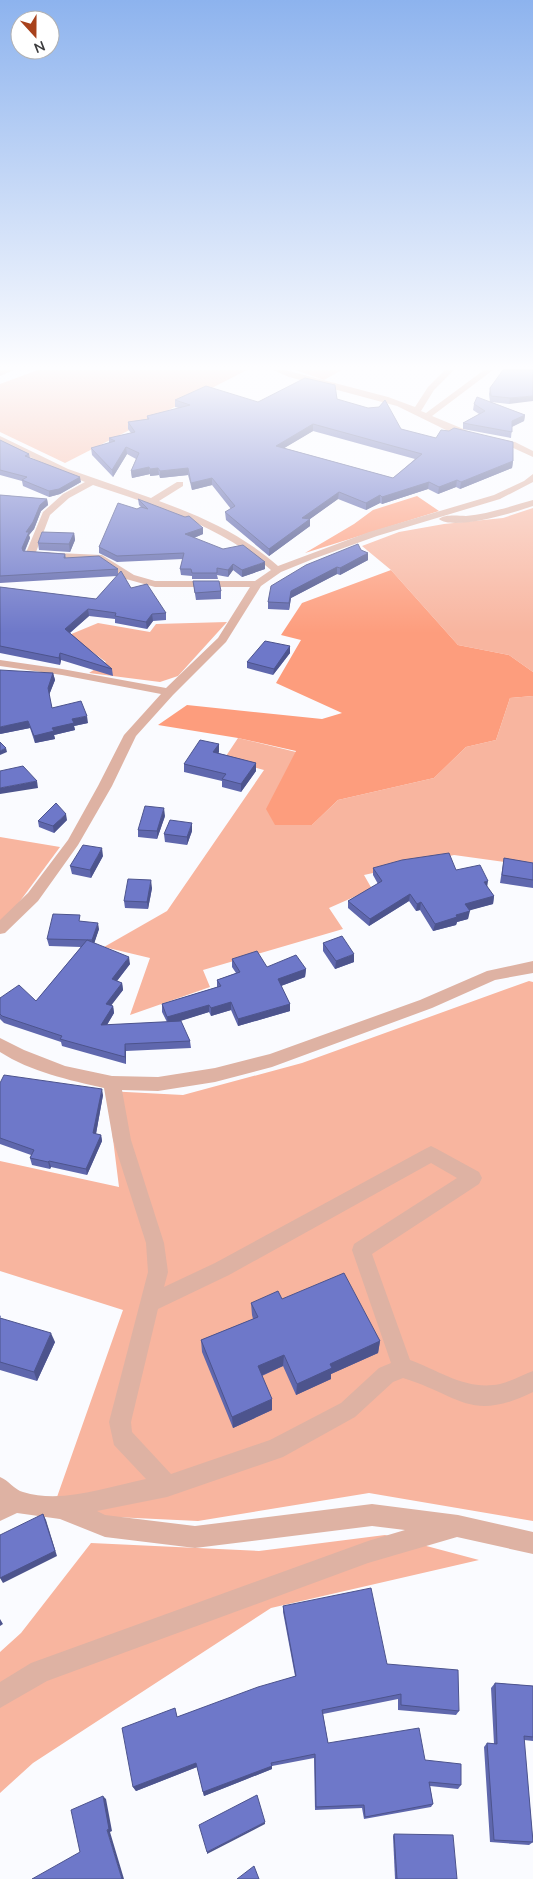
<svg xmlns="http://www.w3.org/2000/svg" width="533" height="1879" viewBox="0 0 533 1879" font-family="Mulish,sans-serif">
<rect width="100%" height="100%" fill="#fafbff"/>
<g fill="#f8b59f">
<polygon points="38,370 247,370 65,463 0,432 0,384"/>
<polygon points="295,370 342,370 324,380"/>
<polygon points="533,508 533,672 509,655 458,645 391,570 362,546 399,532 444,524 503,518"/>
<polygon points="227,622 178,676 160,682 89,673 106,662 69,635 98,623 150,632 156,624"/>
<polygon points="533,696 533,866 454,855 364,875 372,889 329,908 343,929 203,970 210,987 130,1015 150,958 104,947 167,911 264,770 224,759 238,738 296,752 312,825 338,800 434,778 466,747 496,740 510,698"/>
<polygon points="0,837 60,847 9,916 0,923"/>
<polygon points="529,981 533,982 533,1521 369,1493 198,1521 51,1514 123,1310 0,1271 0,1161 119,1187 107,1091 183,1095 302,1063"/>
<polygon points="385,1535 479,1560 271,1608 33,1763 0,1793 0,1652 21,1633 91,1543 259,1551"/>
</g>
<g fill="#fd9d7d">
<polygon points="417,496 439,511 305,553 354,524 373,510"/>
<polygon points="391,570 458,645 509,655 533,672 533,696 510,698 496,740 466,747 434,778 338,800 312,825 275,825 266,809 296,751 238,738 158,725 187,705 322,719 342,713 276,683 301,640 281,635 302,603"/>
</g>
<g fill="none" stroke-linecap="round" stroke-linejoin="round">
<g fill="#deb2a3" fill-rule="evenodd">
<polygon points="3,370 14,370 0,376 0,371"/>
<polygon points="273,370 285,370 388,397 415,407 428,387 445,370 454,370 434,390 421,411 426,413 484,370 493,370 432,416 473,433 473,437 470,438 448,431 397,406 289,377"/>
<path d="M0 436 68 469 151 498 177 482H183V486L159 501C203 517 243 535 278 566L369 532 494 495 524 481 533 474V482L500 499 377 536 313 559 281 572 261 586 226 642 173 695 136 736 112 786 78 845 38 901 5 933 0 934V920L28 893 68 840 98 786 124 735 161 694 62 675 0 666V660L62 669 166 688 218 638 250 587H155L126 579 100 561 26 557 25 555 43 512 63 494 85 482 54 469 0 442ZM93 485C156 506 219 525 271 570L255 581H155L134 575 102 555 36 552 50 515 69 498Z"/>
<polygon points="492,437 515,442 533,451 533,457 509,446 489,442 489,438"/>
<path d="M533 500V506C516 512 453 531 439 519 445 514 458 516 466 516 489 514 511 506 533 500Z"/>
<path d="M533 961V973L495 980 432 1008 272 1067 215 1082 158 1091 122 1090 131 1140 164 1243 168 1272 164 1287 215 1263 425 1149 431 1146 437 1149 479 1172 482 1178 479 1184 372 1254 410 1360C440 1371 467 1391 500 1384 512 1381 522 1375 533 1371V1392C470 1423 459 1395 403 1378L393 1382 355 1417 283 1457 167 1497 97 1511 105 1515 195 1526 372 1504 458 1515 533 1532V1554L457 1537 368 1563 115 1656 47 1681 0 1708V1682L31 1663 368 1541 405 1530 372 1526 195 1548 105 1537 60 1519 17 1513 0 1521V1477C8 1480 15 1490 23 1492 62 1504 107 1487 146 1479L114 1445 109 1422 148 1272 146 1243 113 1140 104 1088C69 1080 31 1072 0 1052V1038L24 1050 65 1066 112 1076 158 1077 215 1068 270 1054 420 1000 487 971ZM431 1163 457 1178 354 1244 352 1250 391 1363 379 1368 341 1403 270 1440 171 1474 132 1432 131 1422 158 1309 229 1275Z"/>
</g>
</g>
<g fill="#5f67ad" fill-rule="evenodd">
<polygon points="533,370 509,404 491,402 525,415 524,421 512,427 511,438 463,429 463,423 479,414 473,410 474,404 490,402 489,394 490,388"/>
<path d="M337 399 401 429 513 461 512 468 460 489 456 487 438 494 428 489 382 504 380 503 366 510 338 499 310 519V526L269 556 226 520 225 512 231 509 212 485 192 490 188 475 160 478 159 475 150 476V474L132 478 131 471 136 459 127 454 113 477 92 455 91 448 109 443V438L131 433 128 429V422L147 419V416L179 408 175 407V400L258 402ZM313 431 415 459 393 478 284 448Z"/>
<polygon points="0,440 29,454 30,458 81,482 60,494 49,497 23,486 22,481 0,475"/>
<polygon points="0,495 47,499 48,505 41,511 34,529 29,535 30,538 25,551 65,554 66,558 118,569 118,574 131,588 166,613 166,620 153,621 147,629 115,623 115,619 89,616 70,633 112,669 113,676 61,660 60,665 0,653 0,587 96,599 117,576 0,583"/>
<polygon points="138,499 203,528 203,534 194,538 265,569 242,577 233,570 228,577 217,575 218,579 192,579 192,576 181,575 180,569 183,559 117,562 99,553 99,547 137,509 141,507 139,505"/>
<polygon points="74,533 75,540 70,552 39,550 38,543"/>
<polygon points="361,550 368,560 340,575 337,574 291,598 289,610 268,609 268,602"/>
<polygon points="193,581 221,591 221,599 196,600"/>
<polygon points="290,646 290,653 273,675 247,668 247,662"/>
<polygon points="53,673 55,680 49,695 52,708 88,723 74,726 75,730 54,735 55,739 35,743 30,728 0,734"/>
<polygon points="219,744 219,752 218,753 256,763 256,771 241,792 222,787 222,781 184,772 184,764"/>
<polygon points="165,816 157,839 138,837 138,830"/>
<polygon points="67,820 54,833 39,827 38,821"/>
<polygon points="192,831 187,845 165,842 164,834"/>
<polygon points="103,856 91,878 72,874 70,866"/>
<polygon points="504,858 533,863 533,888 500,883"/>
<polygon points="373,868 456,870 487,887 494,896 493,904 469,910 468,919 457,922 456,925 433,931 420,910 416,911 409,901 369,926 348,908 348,901 378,884 373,875"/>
<polygon points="152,888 148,909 125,908 124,901"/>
<polygon points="81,921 99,929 94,943 130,964 117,981 122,983 123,990 111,1005 113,1006 114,1013 107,1025 167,1022 162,1012 162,1004 217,987 217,980 236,973 232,967 232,959 267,967 306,969 305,977 281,986 290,1004 290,1011 238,1026 231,1010 211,1016 209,1012 179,1021 190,1041 191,1048 126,1051 126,1064 62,1046 61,1042 4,1023 0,1019 0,998 36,1001 81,947 49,946 47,939"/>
<polygon points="323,943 354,962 335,969 323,951"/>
<polygon points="0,1083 103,1095 96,1134 101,1135 102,1141 87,1175 51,1167 50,1169 32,1165 30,1158 31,1155 0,1144"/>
<polygon points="282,1299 380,1341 378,1353 331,1374 331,1379 296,1395 283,1366 262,1376 272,1410 233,1428 202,1352 201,1340 253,1319 252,1315 251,1303"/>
<polygon points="0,1315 1,1317 0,1318 55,1342 37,1381 0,1370"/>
<polygon points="283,1606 387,1664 459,1711 456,1715 398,1710 398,1699 323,1714 328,1743 425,1760 461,1785 458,1789 430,1786 433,1804 431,1807 364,1819 362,1808 315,1810 314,1758 272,1766 272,1769 204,1796 197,1767 136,1791 133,1787 176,1712 177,1717 295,1676 283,1612"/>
<polygon points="495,1683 533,1686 533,1741 524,1740 533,1842 529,1845 490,1842 484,1747 487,1743 494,1744 491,1688"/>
<polygon points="394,1834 457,1879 395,1879 393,1836"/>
</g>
<g fill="#4d548d">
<polygon points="533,396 533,401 509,404 510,398"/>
<polygon points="525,415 524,421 511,427 512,421"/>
<polygon points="313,424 313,431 276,453 276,446"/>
<polygon points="126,447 127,454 113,477 112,470"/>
<polygon points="513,461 512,468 460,489 461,482"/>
<polygon points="149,467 150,474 132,478 131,471"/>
<polygon points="158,468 159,475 150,476 150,469"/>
<polygon points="188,468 188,475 160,478 160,471"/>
<polygon points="80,477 81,482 60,494 49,497 49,491"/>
<polygon points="212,478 212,485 192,490 191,483"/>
<polygon points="457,480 456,487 438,494 439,487"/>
<polygon points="429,482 428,489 382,504 382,497"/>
<polygon points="339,492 338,499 310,519 310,526 269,556 269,549 302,518"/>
<polygon points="380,495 380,503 366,510 366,503"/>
<polygon points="47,499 48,505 41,511 34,529 29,535 30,538 23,554 22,548 26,532 40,505"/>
<polygon points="203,528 203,534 186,541 185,534"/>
<polygon points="74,533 75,540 70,552 69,544"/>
<polygon points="368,553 368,560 340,575 340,568"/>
<polygon points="265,562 265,569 242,577 242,570"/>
<polygon points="233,564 233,570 228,577 228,570"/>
<polygon points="337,567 337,574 291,598 289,610 289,603 291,591"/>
<polygon points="88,609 89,616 66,636 65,629"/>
<polygon points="152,614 153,621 147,629 146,622"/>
<polygon points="290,646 290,653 273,675 274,669"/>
<polygon points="60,653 61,660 60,665 59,658"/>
<polygon points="53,673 55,680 49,695 48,688"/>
<polygon points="87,716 88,723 74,726 75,730 54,735 55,739 35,743 34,736 72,719"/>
<polygon points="28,721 30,728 0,734 0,727"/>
<polygon points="219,744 219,752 214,760 213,752"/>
<polygon points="6,748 7,752 0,755 0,751"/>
<polygon points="256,763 256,771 241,792 241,784"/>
<polygon points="37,781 38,788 0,794 0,788"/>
<polygon points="164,808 165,816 157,839 157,831"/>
<polygon points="66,814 67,820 54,833 53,826"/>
<polygon points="192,823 192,831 187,845 187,837"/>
<polygon points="102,848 103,856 91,878 90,870"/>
<polygon points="151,880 152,888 148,909 147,902"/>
<polygon points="488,881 487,888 484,882"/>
<polygon points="410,894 409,901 369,926 370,919"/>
<polygon points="494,896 493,904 464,912 465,904"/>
<polygon points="421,902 420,910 416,911 417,904"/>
<polygon points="470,911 468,919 457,922 456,925 433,931 435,924 456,915"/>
<polygon points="98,923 99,929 93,947 92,940"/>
<polygon points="354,954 354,962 335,969 336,961"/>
<polygon points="129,957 130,964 113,986 112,979"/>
<polygon points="306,969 305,977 278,987 278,979"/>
<polygon points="122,983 123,990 107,1011 106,1004"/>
<polygon points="231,1002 231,1010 211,1016 211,1008"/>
<polygon points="290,1004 290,1011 238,1026 238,1019"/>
<polygon points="209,1005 209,1012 168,1025 167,1017"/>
<polygon points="113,1006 114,1013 102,1033 101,1025"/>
<polygon points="125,1044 126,1051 126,1064 125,1057"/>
<polygon points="102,1089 103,1095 95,1139 93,1133"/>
<polygon points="101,1135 102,1141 87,1175 86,1169"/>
<polygon points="49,1161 51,1167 50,1169 48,1162"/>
<polygon points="51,1333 55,1342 37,1381 34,1372"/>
<polygon points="380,1341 378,1353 331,1374 331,1379 296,1395 297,1384 330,1364"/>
<polygon points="284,1355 283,1366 258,1377 258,1366"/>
<polygon points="272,1399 272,1410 233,1428 232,1417"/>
<polygon points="43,1514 46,1520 57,1556 3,1583 0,1578"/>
<polygon points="0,1619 3,1624 0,1626"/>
<polygon points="196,1763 197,1767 136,1791 133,1787"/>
<polygon points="272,1766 272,1769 204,1796 203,1792"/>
<polygon points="103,1796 106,1799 112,1831 110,1832 124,1879 122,1879 107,1830"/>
<polygon points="265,1822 265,1824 207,1854 207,1852"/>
</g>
<g fill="#6e78c9" stroke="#4d548d" fill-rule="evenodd">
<polygon points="503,370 533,370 533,396 510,398 491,396 490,388"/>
<path d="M305 378 335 385 337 399 368 408 379 407 385 400 401 429 436 438 441 430 449 431 454 428 513 442V461L461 482 457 480 439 487 429 482 382 497 380 495 366 503 339 492 302 518 310 519 269 549 225 512 235 506 212 478 191 483 188 468 160 471 158 468 150 469 149 467 131 471 139 453 126 447 112 470 91 448 115 441 109 438 135 432 128 422 149 419 147 416 190 405 175 400 206 386 258 402ZM313 424 422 454 393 478 276 446Z"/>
<polygon points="477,397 525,415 512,421 512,432 463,423 485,411 474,404"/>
<polygon points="0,440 29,454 25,456 80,477 59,489 49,491 22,480 27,477 0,470"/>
<polygon points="0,495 47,499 40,505 33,522 26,532 29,532 22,548 23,551 65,554 64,558 99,556 118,569 0,576"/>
<polygon points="138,499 185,517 189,516 203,528 185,534 223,549 243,545 265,562 242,570 233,564 228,570 217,568 217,573 192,573 191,569 180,569 184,553 117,556 99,547 118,503 137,509 141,507 148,509"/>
<polygon points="42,532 74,533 69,544 38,543"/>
<polygon points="358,544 361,550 368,553 340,568 337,567 291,591 289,603 268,602 271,586 306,565"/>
<polygon points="121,571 131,588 147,584 166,613 152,614 146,622 115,616 116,613 88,609 65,629 112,669 60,653 59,658 0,646 0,587 96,599"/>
<polygon points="193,581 219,581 221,591 195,593"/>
<polygon points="265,641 290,646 274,669 247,662"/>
<polygon points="0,670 53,673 48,688 52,708 81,701 87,716 72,719 74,723 52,728 54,731 34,736 28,721 0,727"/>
<polygon points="200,740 219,744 213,752 256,763 241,784 222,779 226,774 184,764"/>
<polygon points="0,742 6,748 0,751"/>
<polygon points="23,766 37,781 0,788 0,771"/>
<polygon points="56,803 66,814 53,826 38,821"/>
<polygon points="145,806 164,808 157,831 138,830"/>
<polygon points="170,820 192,823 187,837 164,834"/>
<polygon points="83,845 102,848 90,870 70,866"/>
<polygon points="449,853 456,870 480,865 488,881 484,882 494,896 465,904 470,911 456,915 457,917 435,924 421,902 417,904 410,894 370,919 348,901 382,881 373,868 402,860"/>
<polygon points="504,858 533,863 533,880 502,875"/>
<polygon points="128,879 151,880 147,902 124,901"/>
<polygon points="53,914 80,915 79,921 98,923 92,940 47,939"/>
<polygon points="342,936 354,954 336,961 323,943"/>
<polygon points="87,940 129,957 112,979 122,983 106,1004 113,1006 101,1025 181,1021 190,1041 125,1044 125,1057 60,1039 62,1036 2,1016 0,1014 0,998 19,985 36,1001"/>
<polygon points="257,951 267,967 296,955 306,969 278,979 290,1004 238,1019 231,1002 211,1008 209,1005 167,1017 162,1004 221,986 217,980 240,972 232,959"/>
<polygon points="4,1075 102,1089 93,1133 101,1135 86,1169 49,1161 48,1162 30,1158 34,1150 0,1138 0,1083"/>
<polygon points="344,1273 380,1341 330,1364 332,1368 297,1384 284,1355 258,1366 272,1399 232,1417 201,1340 258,1317 251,1303 278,1291 282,1299"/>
<polygon points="0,1318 51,1333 34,1372 0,1362"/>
<polygon points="43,1514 55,1551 0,1578 0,1535"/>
<polygon points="371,1588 387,1664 458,1670 459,1711 401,1705 401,1694 322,1710 328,1743 419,1728 425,1760 461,1764 461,1785 429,1782 433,1804 365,1817 364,1805 316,1807 315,1754 271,1763 272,1766 203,1792 196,1763 133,1787 122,1728 175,1708 177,1717 258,1687 296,1676 283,1606"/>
<polygon points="495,1683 533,1686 533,1737 524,1736 533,1842 494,1840 487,1743 497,1744"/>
<polygon points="257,1795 265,1822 207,1852 199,1825"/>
<polygon points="103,1796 109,1829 107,1830 122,1879 32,1879 80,1852 71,1810"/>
<polygon points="394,1834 453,1835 457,1879 397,1879"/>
<polygon points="254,1866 259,1879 237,1879"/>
</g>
<linearGradient id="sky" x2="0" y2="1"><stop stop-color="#8db3ee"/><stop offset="0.58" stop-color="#fdfdff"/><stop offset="1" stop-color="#fdfdff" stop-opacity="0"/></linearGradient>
<rect width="533" height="633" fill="url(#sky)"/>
<g transform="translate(35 35) rotate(159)"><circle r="24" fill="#ffffff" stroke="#b1b1b2"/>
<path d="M0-4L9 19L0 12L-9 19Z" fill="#a8421c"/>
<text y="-8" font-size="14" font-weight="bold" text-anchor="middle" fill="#3c3c3e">N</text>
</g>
</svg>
